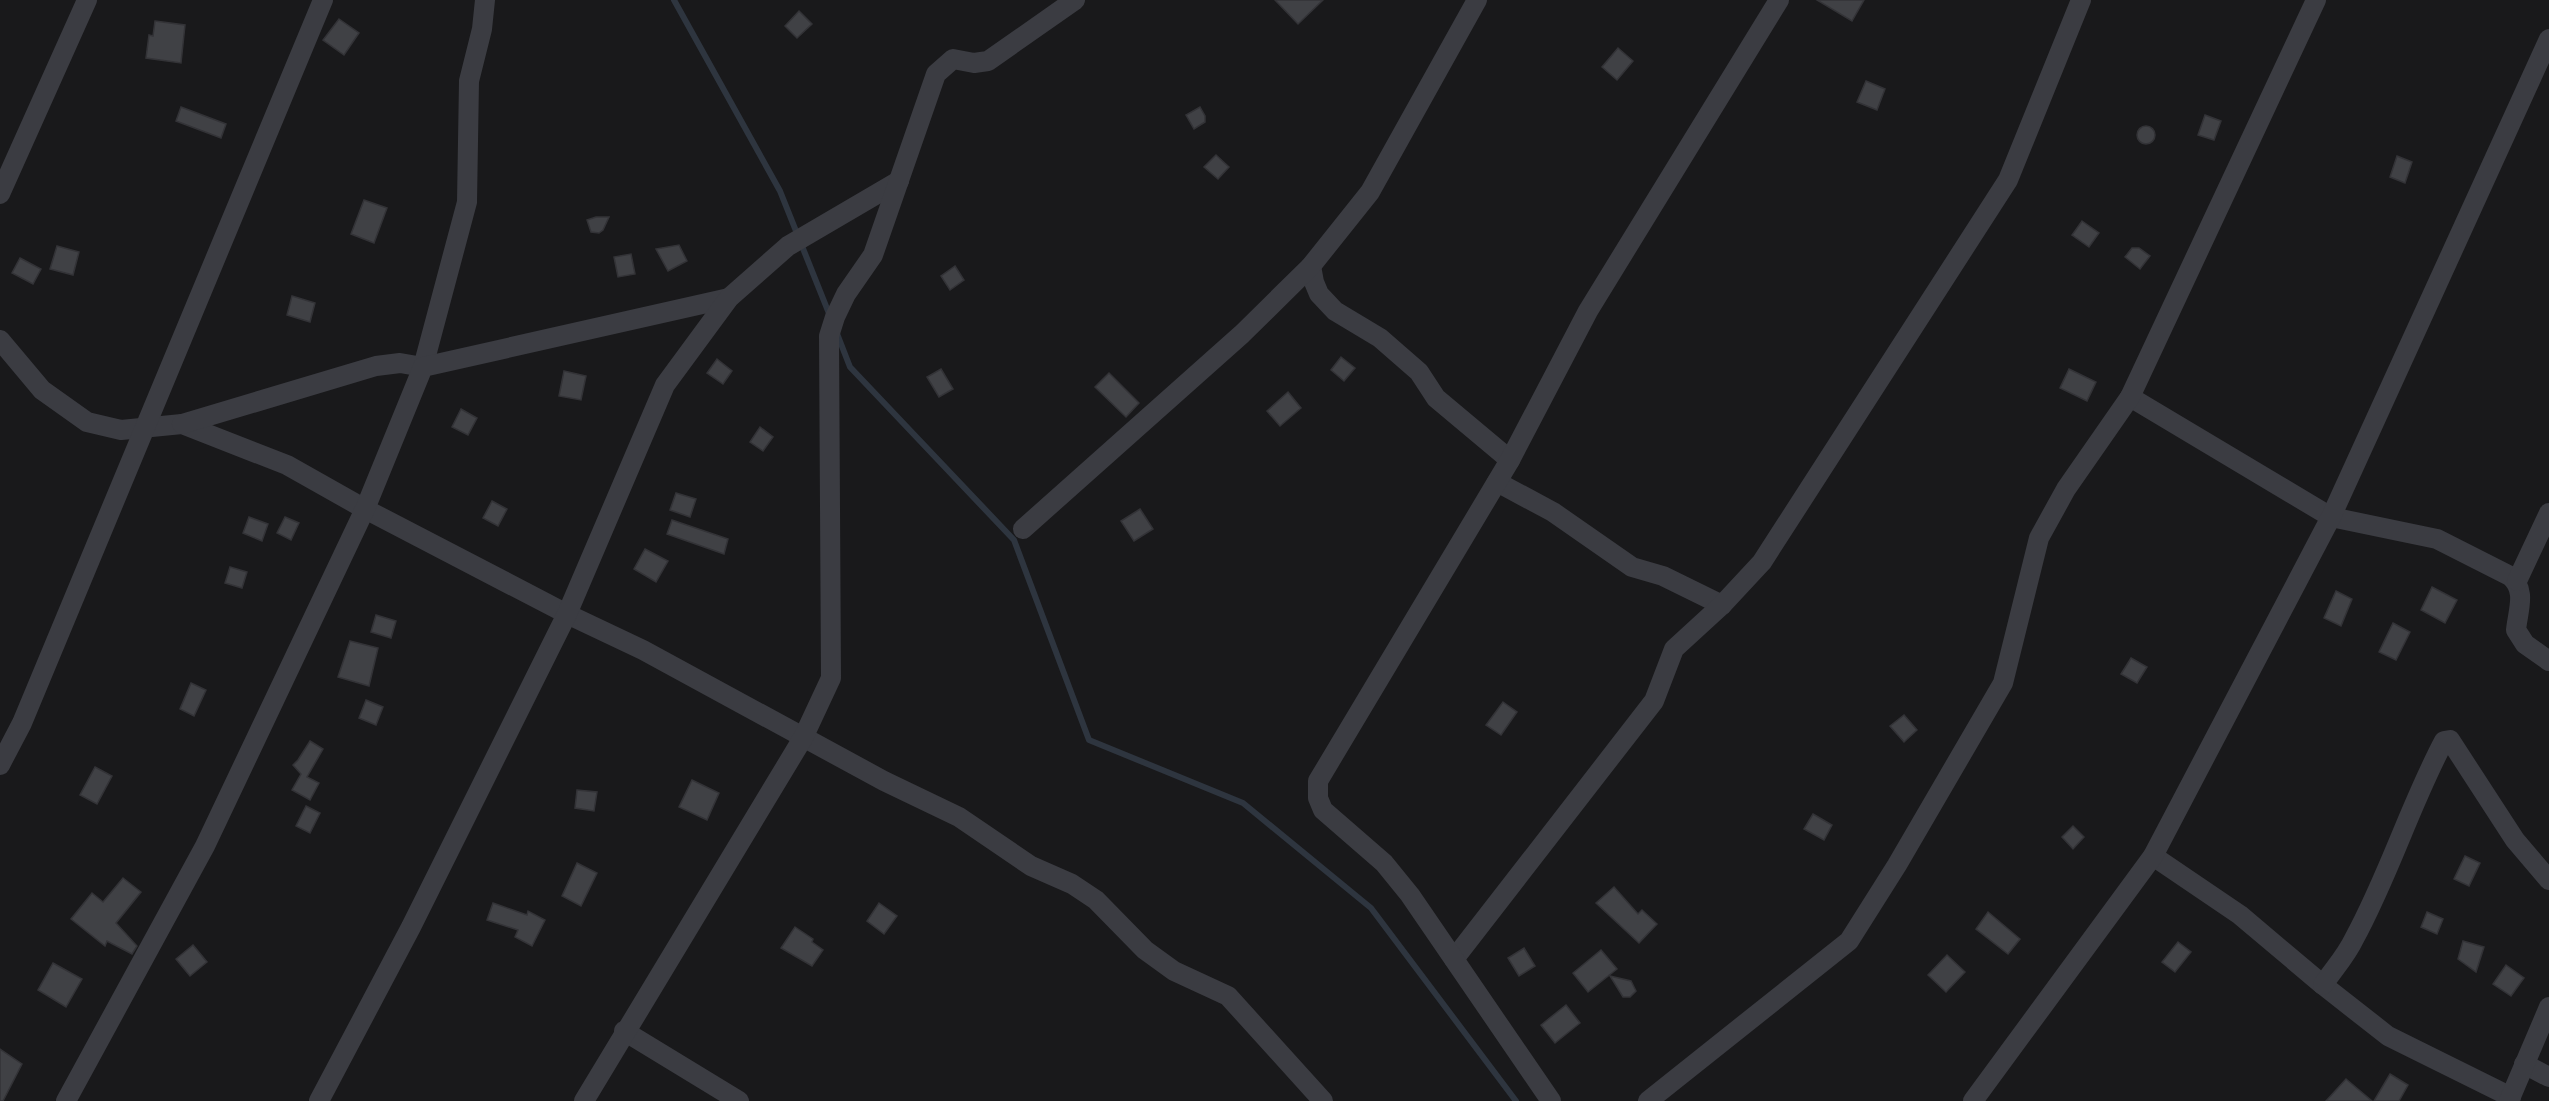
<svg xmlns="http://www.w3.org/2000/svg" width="2549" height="1101" viewBox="0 0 2549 1101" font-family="Raleway,sans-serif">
<rect width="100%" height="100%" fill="#19191b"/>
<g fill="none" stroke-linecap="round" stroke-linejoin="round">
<g stroke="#2e353f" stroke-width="6">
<polyline points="674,0 780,191 830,316"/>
<polyline points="836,331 850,367 1014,540 1089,740 1243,803 1371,908 1516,1101"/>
</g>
</g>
<g fill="#404145" stroke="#333337" stroke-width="1.5">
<polygon points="1275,0 1323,0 1298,24"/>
<polygon points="1817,0 1864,0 1852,21"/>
<polygon points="799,11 812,24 797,38 785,26"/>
<polygon points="339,19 359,33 344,55 323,40"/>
<polygon points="155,21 185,25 181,63 146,58 149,35 153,36"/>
<polygon points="1618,48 1633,61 1617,80 1602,67"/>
<polygon points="1866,81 1885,89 1877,110 1857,102"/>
<polygon points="181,107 226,124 221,138 176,121"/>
<polygon points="1200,107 1205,116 1205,122 1194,129 1186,115"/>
<polygon points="2205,115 2221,121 2214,140 2198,135"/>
<circle cx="2146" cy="135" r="9"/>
<polygon points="1216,155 1229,167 1218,179 1204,167"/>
<polygon points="2397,156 2412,162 2405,183 2390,177"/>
<polygon points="364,200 387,208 374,243 351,234"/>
<polygon points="596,217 609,217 603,230 599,233 591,232 587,220"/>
<polygon points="2082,221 2099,233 2089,247 2072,235"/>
<polygon points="679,245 687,261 668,271 656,249"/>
<polygon points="57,246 79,252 73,275 50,269"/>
<polygon points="2132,248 2139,248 2150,256 2140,269 2125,257"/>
<polygon points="631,254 635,274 618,277 614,257"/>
<polygon points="20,258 41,269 33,284 12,273"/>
<polygon points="955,266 964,280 950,290 941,276"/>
<polygon points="292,296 315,303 310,322 287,315"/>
<polygon points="1341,357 1355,368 1344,381 1331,370"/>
<polygon points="717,359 732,371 723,384 707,373"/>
<polygon points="941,369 953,389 939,397 927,377"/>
<polygon points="2069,369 2096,382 2087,401 2060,388"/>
<polygon points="564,371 586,376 581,400 559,396"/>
<polygon points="1109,373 1139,403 1126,417 1095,387"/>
<polygon points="1288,392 1301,408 1280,426 1267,411"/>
<polygon points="461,409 477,418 468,435 452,427"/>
<polygon points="760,427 773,437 763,451 750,442"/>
<polygon points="676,493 696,499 690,517 670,510"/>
<polygon points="492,501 507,509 498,526 483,518"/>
<polygon points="1140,509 1153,529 1134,541 1121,521"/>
<polygon points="249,517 268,524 262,541 243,533"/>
<polygon points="285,517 299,523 291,540 277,533"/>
<polygon points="672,520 728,539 724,554 667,534"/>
<polygon points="645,549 668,561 656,582 634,569"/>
<polygon points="230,567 247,572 242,588 225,583"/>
<polygon points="2432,587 2457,600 2445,623 2421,610"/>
<polygon points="2336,591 2352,599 2341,626 2324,618"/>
<polygon points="376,615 396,621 391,638 371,632"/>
<polygon points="2393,623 2410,632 2396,660 2379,652"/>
<polygon points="350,641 378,648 369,686 338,677"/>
<polygon points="2131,658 2147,667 2137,683 2121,674"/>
<polygon points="191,683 206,690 194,716 180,709"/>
<polygon points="366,700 383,707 376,725 359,718"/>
<polygon points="1503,702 1517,712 1501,735 1486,725"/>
<polygon points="1904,715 1917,730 1904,742 1890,726"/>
<polygon points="310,741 323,749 307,777 319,783 310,800 292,790 301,774 293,765 298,760"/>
<polygon points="95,767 112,776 97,804 80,795"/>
<polygon points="692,780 719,793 707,820 679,807"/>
<polygon points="577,790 597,792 594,811 575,808"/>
<polygon points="306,806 320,813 310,833 296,826"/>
<polygon points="1813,814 1832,825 1824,840 1804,829"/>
<polygon points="2073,826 2084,837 2073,849 2062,837"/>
<polygon points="2465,856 2480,863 2469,886 2454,879"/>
<polygon points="577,863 597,873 581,906 562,896"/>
<polygon points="123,878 141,892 116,923 137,946 132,954 107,941 105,946 71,919 92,893 103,902"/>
<polygon points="1614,887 1638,914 1642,910 1657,924 1639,943 1596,903"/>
<polygon points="493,903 527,915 528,911 545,920 532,946 515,937 518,930 487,920"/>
<polygon points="879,903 897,916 884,934 867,921"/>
<polygon points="1988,912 2020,939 2008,954 1976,929"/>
<polygon points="2427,912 2443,919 2437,934 2421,927"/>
<polygon points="795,927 813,939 812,942 823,950 812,966 781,948"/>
<polygon points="2463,941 2484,947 2476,972 2458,959"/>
<polygon points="2178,942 2191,952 2175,972 2162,962"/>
<polygon points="193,945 207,962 190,976 176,959"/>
<polygon points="1524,948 1535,966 1519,976 1508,958"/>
<polygon points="1601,950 1617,969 1588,992 1573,973"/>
<polygon points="1947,955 1965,972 1946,992 1928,975"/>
<polygon points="53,963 82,979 66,1007 38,990"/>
<polygon points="2506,965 2524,978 2511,996 2493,984"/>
<polygon points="1610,976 1631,981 1636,991 1630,997 1623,997"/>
<polygon points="1566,1005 1580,1023 1555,1043 1541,1025"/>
<polygon points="0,1049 22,1064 3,1101 0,1101"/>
<polygon points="2390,1074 2408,1085 2399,1101 2374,1101"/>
<polygon points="2346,1079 2372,1101 2326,1101"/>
</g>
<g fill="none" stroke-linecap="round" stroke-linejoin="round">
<g stroke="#3b3c42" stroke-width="20">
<polyline points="0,194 87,0"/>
<polyline points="1311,266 1314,282 1319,294 1335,311 1380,338 1419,372 1436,398 1510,460"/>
<polyline points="0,340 42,390 87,422 121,430 182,424 287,465 365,509 567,614 643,650 884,781 959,817 1031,866 1072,884 1096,900 1145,950 1174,971 1228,996 1323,1101"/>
<path d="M2130 397 2331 517 2437 539 2510 576C2527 590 2518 610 2516 630L2525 644 2549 661"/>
<polyline points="182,424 376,366 400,363 423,367 467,202 469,81 482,29 485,0"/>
<polyline points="1497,482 1553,512 1632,567 1663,576 1722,605"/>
<polyline points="1023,529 1242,334 1311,266 1370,192 1477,0"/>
<polyline points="2517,581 2549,513"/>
<polyline points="0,765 22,723 323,0"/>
<polyline points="2153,856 2240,915 2323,985 2388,1036 2511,1097"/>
<polyline points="1454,959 1654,701 1674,649 1722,605 1762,562 2008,180 2081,0"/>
<path d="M2323 985C2333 970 2346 956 2354 939 2389 875 2410 805 2444 741L2450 740 2515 840 2549 880"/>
<polyline points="624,1031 739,1101"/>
<polyline points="2524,1064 2549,1077"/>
<polyline points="66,1101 205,846 365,509 423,367 729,298"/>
<polyline points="319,1101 411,927 567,614 665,385 729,298 788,246 899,181"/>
<polyline points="584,1101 803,738 831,678 829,336 835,317 846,294 873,255 936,74 953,59 974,63 988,61 1075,0"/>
<polyline points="1551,1101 1410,895 1384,863 1323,810 1318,798 1318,781 1510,460 1588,311 1779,0"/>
<polyline points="1648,1101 1849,941 1897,865 2003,683 2039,538 2066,489 2130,397 2316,0"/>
<polyline points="1973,1101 2153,856 2331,517 2549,39"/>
<polyline points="2509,1101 2549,1007"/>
</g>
</g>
</svg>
